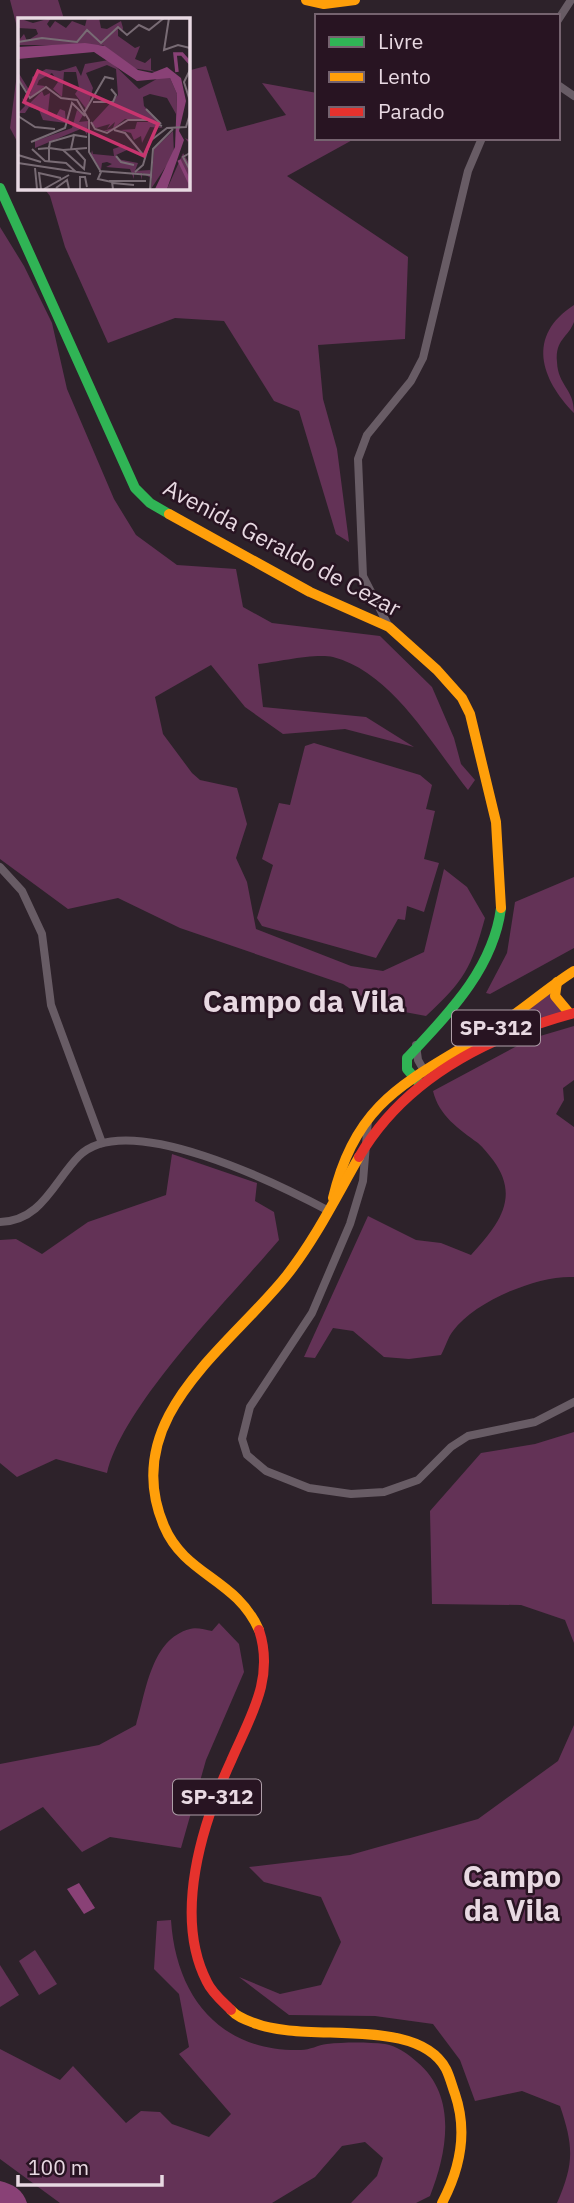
<svg xmlns="http://www.w3.org/2000/svg" width="574" height="2203" viewBox="0 0 574 2203" font-family="'IBM Plex Sans',sans-serif">
<rect width="100%" height="100%" fill="#2d222a"/>
<g fill="#633256">
<polygon points="10,0 58,0 64,19 19,19 19,35"/>
<polygon points="19,58 19,145 10,128"/>
<polygon points="206,66 227,131 286,115 262,83 317,93 317,138 356,138 287,176 408,257 405,339 318,345 323,399 337,449 349,542 336,534 299,411 274,401 224,321 175,318 108,343 65,247 50,196 43,187 187,187 187,71"/>
<path d="M0 227 24 266 52 323 67 389 114 499 136 535 177 565 236 569 243 607 272 623 380 636 432 687 454 738 461 764 475 780 468 790C432 745 392 672 333 657 315 653 277 662 258 664L263 707 366 717 414 747 345 729 283 734 245 707 211 665 155 697 163 734 192 773 200 780 237 788 247 824 236 858 247 882 256 929 351 966 383 971 424 952 444 869 467 887 485 918C471 969 464 981 426 1016L378 1007 343 984 180 928 118 898 68 909 0 859Z"/>
<path d="M574 305C574 309 574 318 574 322 568 338 555 339 557 362 558 386 574 388 574 413 541 379 526 336 574 305Z"/>
<polygon points="314,743 420,775 432,785 426,809 435,811 424,859 439,863 424,912 407,906 405,920 398,919 376,958 262,926 257,918 273,865 262,859 279,803 290,805 305,746"/>
<polygon points="574,877 574,948 490,994 486,993 507,953 515,902"/>
<polygon points="550,991 562,1013 512,1025 511,1023"/>
<path d="M574 1026V1080L563 1088 564 1100 556 1114 574 1127V1277C538 1275 475 1301 453 1331 448 1337 445 1348 441 1355L409 1359 384 1357 353 1331 333 1328 315 1358 304 1357 368 1216 416 1240 441 1243 471 1255C498 1225 521 1198 493 1160 488 1154 484 1148 478 1143 459 1129 439 1116 433 1091L530 1039Z"/>
<path d="M172 1154 257 1183 255 1201 274 1212 279 1240C230 1298 124 1403 107 1473L56 1459 17 1477 0 1463V1240L16 1239 42 1254 88 1222 166 1195Z"/>
<polygon points="574,1432 574,1643 565,1620 521,1605 432,1604 430,1511 481,1453 535,1444"/>
<path d="M219 1623 239 1644 244 1672 206 1760 181 1848 110 1837 82 1852 43 1807 0 1831V1764L99 1745 136 1725C146 1692 151 1639 190 1629 196 1627 206 1630 212 1631Z"/>
<path d="M574 1725V2203H557C574 2164 574 2147 560 2106L522 2091 475 2101 460 2060 433 2024 375 2016 289 2015 239 1977 280 1994 321 1985 341 1942 321 1897 264 1882 249 1867 350 1855 478 1819 558 1761Z"/>
<path d="M171 1920C176 1997 220 2052 301 2050 310 2050 318 2045 327 2044 344 2042 368 2042 385 2044 397 2046 408 2054 417 2062 458 2096 447 2153 430 2196L416 2203H351L377 2176 383 2158 365 2142 342 2146 315 2177 272 2203H60L0 2159V2049L60 2080 73 2066 126 2123 141 2111 160 2112 172 2124 209 2137 231 2114 179 2054 189 2047 179 1994 154 1969 157 1921Z"/>
<polygon points="35,1950 57,1984 39,1995 19,1961"/>
<polygon points="0,1965 19,1995 0,2007"/>
</g>
<g fill="#894176">
<polygon points="79,1883 95,1908 84,1914 67,1889"/>
<path d="M0 2181C13 2184 23 2190 27 2203H0Z"/>
</g>
<g fill="none" stroke-linecap="round" stroke-linejoin="round">
<g stroke="#685c65" stroke-width="8">
<polyline points="558,20 571,0"/>
<polyline points="558,85 574,96"/>
<polyline points="389,627 363,576 358,459 367,435 411,381 423,358 468,171 482,138"/>
<polyline points="0,867 22,891 42,934 51,1005 102,1143"/>
<polyline points="416,1045 418,1060 426,1074"/>
<polyline points="368,1120 363,1181 350,1224 312,1313 250,1407 242,1439 247,1455 266,1471 309,1488 351,1494 384,1492 418,1480 451,1447 468,1436 535,1422 574,1402"/>
<path d="M0 1222C42 1221 54 1181 79 1156 127 1108 280 1185 329 1211"/>
</g>
<g stroke="#30b455" stroke-width="10">
<polyline points="0,188 135,488 150,503 169,514"/>
<path d="M419 1083 407 1069V1058C447 1015 493 970 501 908"/>
</g>
<g stroke="#ff9f0a" stroke-width="10">
<polyline points="306,0 324,4 355,0"/>
<polyline points="169,514 310,592 389,627 437,670 462,698 470,714 496,822 501,908"/>
<polyline points="557,982 555,996 570,1014"/>
<path d="M333 1198C357 1095 415 1079 496 1027 523 1010 547 988 574 971"/>
<path d="M259 1630C236 1578 185 1576 164 1526 118 1418 229 1348 287 1275 316 1238 336 1197 359 1157"/>
<path d="M231 2010C237 2017 246 2020 254 2023 306 2044 417 2015 446 2069 450 2077 452 2086 455 2094 468 2132 460 2169 442 2203"/>
</g>
<g stroke="#e5322d" stroke-width="10">
<path d="M359 1157C405 1078 489 1036 574 1013"/>
<path d="M231 2010C223 2002 212 1993 207 1982 173 1916 202 1824 231 1761 250 1717 275 1679 259 1630"/>
</g>
</g>
<g text-anchor="middle" stroke-width="5" stroke-linejoin="round" paint-order="stroke">
<g fill="#281422" stroke="#ae9ea8" stroke-width="2">
<rect x="452" y="1010.5" width="88" height="35" rx="5"/>
<rect x="173" y="1779.5" width="88" height="35" rx="5"/>
</g>
<g font-size="21" font-weight="bold" fill="#e8d9e2">
<text x="496" y="1035">SP-312</text>
<text x="217" y="1804">SP-312</text>
</g>
<g font-size="23" fill="#e8d9e2" stroke="#281422">
<text transform="translate(282 548) rotate(28)" y="8">Avenida Geraldo de Cezar</text>
</g>
<g font-size="30" font-weight="bold" fill="#e8d9e2" stroke="#281422">
<text x="304" y="1012">Campo da Vila</text>
<text x="512" y="1887">Campo<tspan x="512" dy="34">da Vila</tspan></text>
</g>
</g>
<g transform="translate(18 18)">
<rect width="172" height="172" fill="#2d222a"/>
<path d="M0 0 15 5 33 0 29 6 32 10 37 3 48 10 54 3 67 8 69 0H81L83 10 89 11 103 3 105 10 104 14 100 10V18L117 30 122 28 117 41 127 45 133 40V52L139 54 114 50 85 27H0L2 16V21L6 16 9 23 20 16 18 11 0 10ZM91 42 121 71 144 58 152 60 159 76 158 96 149 80 132 76 125 79 126 88 141 104 107 101 92 113H85L95 110 97 104 89 111 92 106 78 110 74 105 100 77 98 51 89 47 68 55 75 70 69 92 57 76 61 70 58 54H46L44 79 35 71 40 64 34 55 21 62 19 67 27 68 13 79 0 60V54L13 75 14 59 28 51 42 53 58 48 63 58 67 46ZM24 73 26 78 32 75 30 94 38 98 42 91 47 93 48 105 25 102 21 92 11 89 7 95H0L7 88 4 80 11 86ZM59 92 65 97 61 104 70 103 69 117 65 110 17 130V123L54 110ZM119 104H133L145 110 132 109 124 125 123 118 116 122 113 115 102 112 117 111ZM155 113 156 136 133 171 136 131ZM167 120 171 122 165 135 171 145V171H149L170 124ZM107 127 109 132 98 137 99 141 120 145 117 153 132 152 135 161 124 155V162L122 155H116V161L112 151 88 149 94 146 89 144 84 145 83 152 73 137 74 132 75 136 96 138 95 131Z" fill="#633256"/>
<path d="M67 25 87 28 120 52 134 55 149 49 163 60 168 83 161 113 166 122 149 171H137L157 129 159 76 152 60 119 63 76 34 0 41V29Z" fill="#894176"/>
<path fill="none" stroke="#894176" stroke-width="3.5" d="M159 54 157 36H164L172 45M161 142 172 165"/>
<path fill="none" stroke="#786b74" stroke-width="2" d="M151 0 146 32 160 27 172 30M0 24 24 20 59 24 69 12 83 25 100 9 109 17 121 7 131 12 146 0M172 52 166 64 172 83M0 61 12 80 28 69 43 80 59 82 71 102V134L83 154 80 161 94 164 95 171M75 84H95L98 77 93 71M128 91 143 106M66 95 87 59 96 61M0 98 17 109 37 111M73 104 77 111 89 115 110 102H130L144 108M96 112 107 115 126 138M13 124 47 110 54 85 67 98M14 131 27 143 48 145 58 154M20 131 31 130 32 124 56 117M53 131 56 117 69 119M45 132 69 130M172 135 165 139 172 152M0 137 23 144M98 138 103 144 116 147M31 144V130L45 132 66 151 67 142 58 132M0 145 73 156M17 150 19 171M81 153 133 157M117 154 125 147 132 123 149 110 168 109 172 96M91 163H128M95 165 116 167M38 170 49 162 51 171M23 171 21 155 43 160M26 171 51 157M62 171V159H67L69 169M132 171 135 131 155 111"/>
<path fill="#c8356f" fill-opacity="0.15" stroke="#c8356f" stroke-width="3.5" d="M20 53 140 106 126 138 6 84Z"/>
<rect width="172" height="172" fill="none" stroke="#e8d9e2" stroke-width="3.5"/>
</g>
<rect x="315" y="14" width="245" height="126" fill="#281422" stroke="#75636f" stroke-width="2"/>
<rect x="329" y="37" width="35" height="10" fill="#30b455" stroke="#75636f" stroke-width="2"/>
<text x="378" y="49" font-size="21" fill="#e8d9e2">Livre</text>
<rect x="329" y="72" width="35" height="10" fill="#ff9f0a" stroke="#75636f" stroke-width="2"/>
<text x="378" y="84" font-size="21" fill="#e8d9e2">Lento</text>
<rect x="329" y="107" width="35" height="10" fill="#e5322d" stroke="#75636f" stroke-width="2"/>
<text x="378" y="119" font-size="21" fill="#e8d9e2">Parado</text>
<path d="M18 2175v10h144v-10" fill="none" stroke="#e8d9e2" stroke-width="3.5"/>
<text x="28" y="2175" font-size="21" fill="#e8d9e2" stroke="#281422" stroke-width="5" paint-order="stroke">100 m</text>
</svg>
